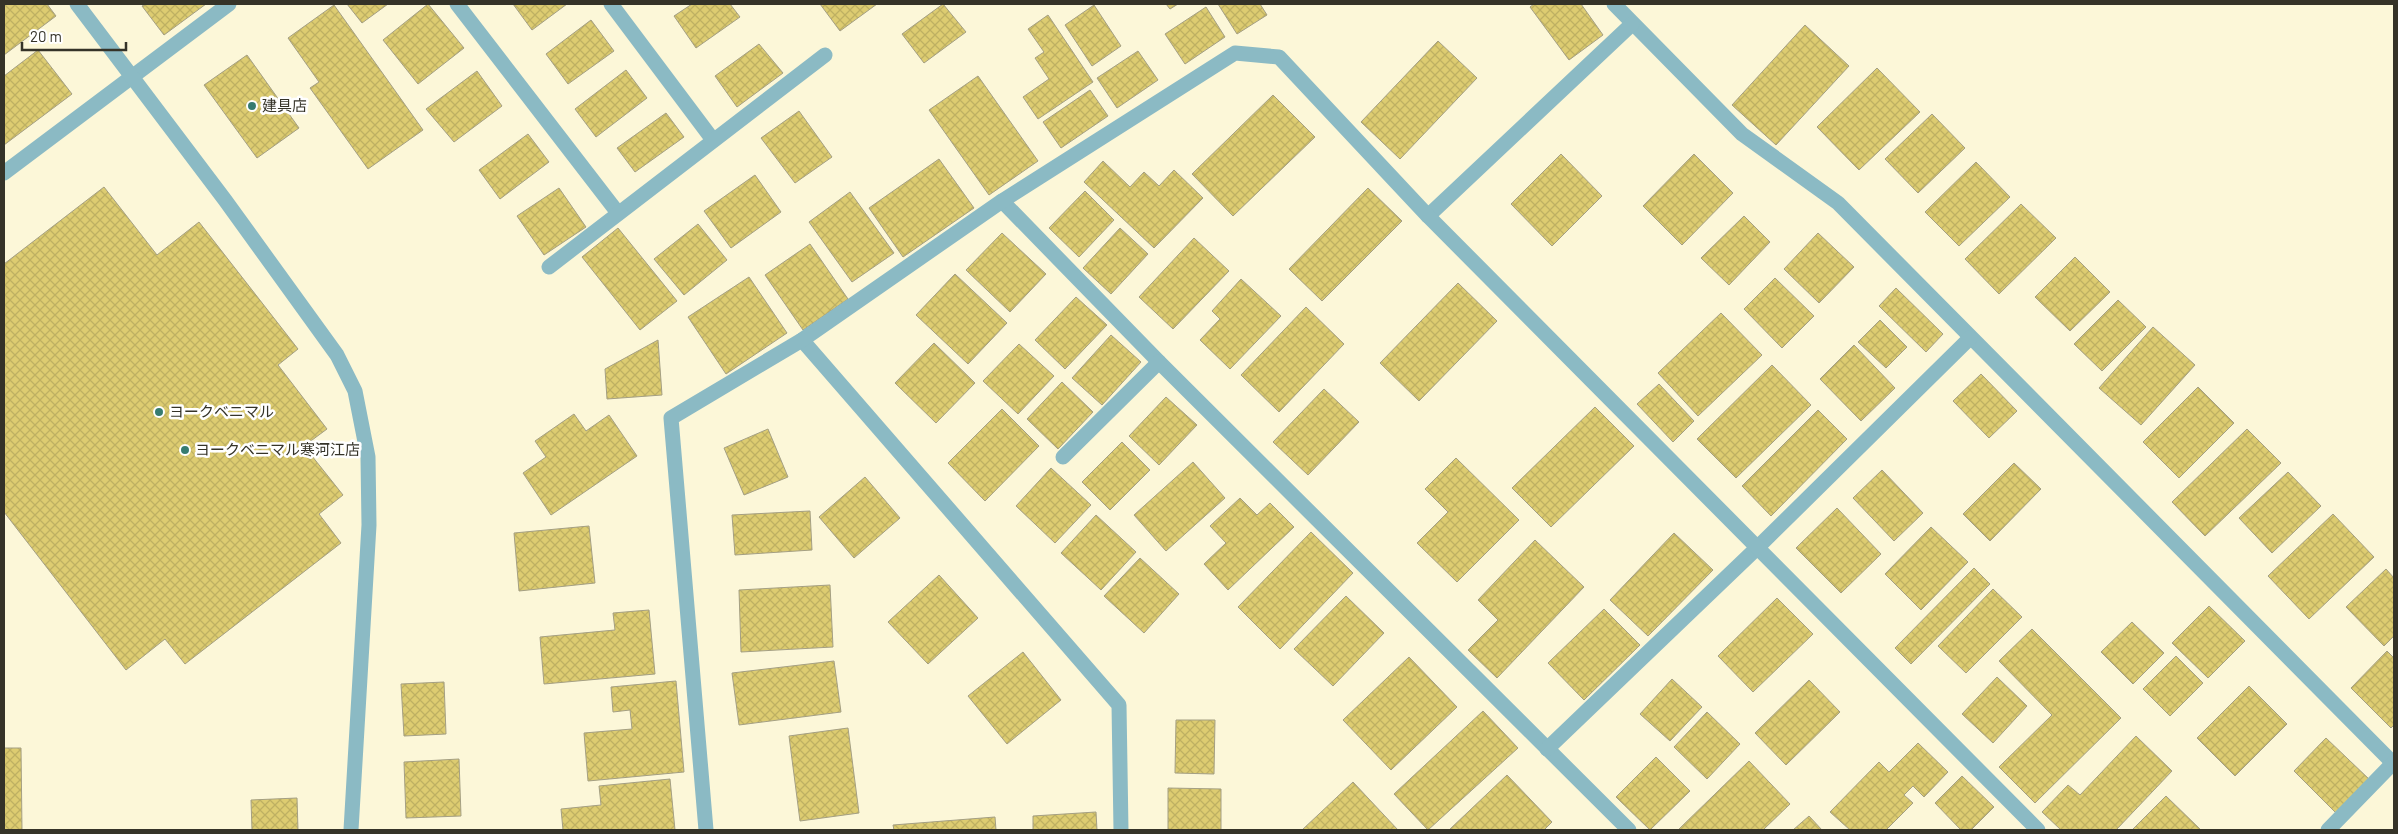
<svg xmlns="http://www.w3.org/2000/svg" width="2398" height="834" viewBox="0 0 2398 834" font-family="Barlow,'Noto Sans JP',sans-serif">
<defs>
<pattern id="building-cross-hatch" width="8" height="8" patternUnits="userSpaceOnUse" patternTransform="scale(1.25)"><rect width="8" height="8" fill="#ddcc71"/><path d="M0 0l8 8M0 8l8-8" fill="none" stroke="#beb062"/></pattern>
</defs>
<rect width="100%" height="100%" fill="#fcf7d8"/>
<g fill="url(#building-cross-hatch)" stroke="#a49f83">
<polygon points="4,4 47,4 56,16 4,55"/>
<polygon points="146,4 206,4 164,35 142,6"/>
<polygon points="347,4 388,4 362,23"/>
<polygon points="428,4 464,48 418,84 383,40"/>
<polygon points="513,4 567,4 532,30"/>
<polygon points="692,4 730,4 740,17 696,48 674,16"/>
<polygon points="820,4 877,4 840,31"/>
<polygon points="943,4 966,32 924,63 902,34"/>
<polygon points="1166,4 1178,4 1170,9"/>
<polygon points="1218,4 1260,4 1267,15 1237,34"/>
<polygon points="1534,4 1581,4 1603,35 1569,60 1530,7"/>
<polygon points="334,5 423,130 368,169 310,88 319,82 288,38"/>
<polygon points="1094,5 1121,46 1092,66 1065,25"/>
<polygon points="1206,7 1225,37 1185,64 1165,34"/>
<polygon points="1048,15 1093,82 1038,119 1023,97 1049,79 1035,58 1044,52 1028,29"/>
<polygon points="591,20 614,51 568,84 546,54"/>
<polygon points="1805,25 1849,66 1776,145 1732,105"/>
<polygon points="1438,41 1477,78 1400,159 1361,122"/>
<polygon points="759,44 783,73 737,107 715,76"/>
<polygon points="38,50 72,94 4,145 4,76"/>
<polygon points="1138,51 1158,80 1117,108 1097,78"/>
<polygon points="247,55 299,128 257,158 204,85"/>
<polygon points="1877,68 1920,112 1859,170 1817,127"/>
<polygon points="626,70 647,98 596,137 575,109"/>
<polygon points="477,71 502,106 454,142 426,109"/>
<polygon points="978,76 1038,161 989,195 929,110"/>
<polygon points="1090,90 1108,116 1061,148 1043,122"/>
<polygon points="1273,95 1315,137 1233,216 1192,174"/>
<polygon points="799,111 832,157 795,183 761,138"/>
<polygon points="666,113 684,137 635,172 617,148"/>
<polygon points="1932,114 1965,148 1918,193 1885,159"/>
<polygon points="528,134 549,162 500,199 479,170"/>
<polygon points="1561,154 1602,196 1552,246 1511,204"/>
<polygon points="1694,154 1733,193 1682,245 1643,206"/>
<polygon points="939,159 974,208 903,257 869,208"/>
<polygon points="1103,161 1130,187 1144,172 1159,186 1174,170 1203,198 1154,248 1084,182"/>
<polygon points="1976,162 2010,197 1959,246 1925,212"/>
<polygon points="755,175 781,212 731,248 704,211"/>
<polygon points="104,187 157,255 199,222 298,349 278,365 327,429 304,446 343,495 319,514 341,543 185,664 165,639 126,670 4,512 4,264"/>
<polygon points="559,188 586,227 544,255 517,216"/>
<polygon points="1368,188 1402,221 1322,301 1289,269"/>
<polygon points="1085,191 1114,220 1079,257 1049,228"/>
<polygon points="850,192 894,253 852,282 809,222"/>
<polygon points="2021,204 2056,238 1999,294 1965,259"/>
<polygon points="1744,216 1770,242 1729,285 1701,258"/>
<polygon points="698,224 727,260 684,295 654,259"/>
<polygon points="618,228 677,301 640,330 582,257"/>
<polygon points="1120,228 1148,254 1111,294 1083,268"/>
<polygon points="1002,233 1046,274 1010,312 966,270"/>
<polygon points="1818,233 1854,267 1819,303 1784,269"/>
<polygon points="1194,238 1229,271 1173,329 1139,297"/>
<polygon points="810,244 848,299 803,330 765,275"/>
<polygon points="2075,257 2110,292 2070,331 2035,297"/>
<polygon points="955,274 1007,323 968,364 916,315"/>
<polygon points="749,277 787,333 726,374 688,317"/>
<polygon points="1775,278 1814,316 1782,348 1744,309"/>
<polygon points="1241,279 1281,316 1230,369 1200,340 1220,319 1212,311"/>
<polygon points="1458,283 1497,321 1419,401 1380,363"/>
<polygon points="1896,288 1943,334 1926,352 1879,306"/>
<polygon points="1076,297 1107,325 1065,369 1035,340"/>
<polygon points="2118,300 2146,327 2102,371 2074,344"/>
<polygon points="1306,307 1344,344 1279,412 1241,375"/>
<polygon points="1721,313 1762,355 1698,416 1658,373"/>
<polygon points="1880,320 1907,347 1886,368 1858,342"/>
<polygon points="2153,327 2195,365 2141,425 2099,388"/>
<polygon points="1111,335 1141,362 1102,405 1072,378"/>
<polygon points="658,340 662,395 607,399 605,369"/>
<polygon points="934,343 975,383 936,423 895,383"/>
<polygon points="1019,344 1054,376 1018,414 983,381"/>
<polygon points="1854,345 1895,388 1861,421 1820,379"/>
<polygon points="1772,365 1811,405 1736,478 1697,439"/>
<polygon points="1981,374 2017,411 1989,438 1953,401"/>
<polygon points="1062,382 1093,412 1058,449 1027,419"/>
<polygon points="1659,384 1694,421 1673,442 1637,404"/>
<polygon points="2198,387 2234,423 2179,478 2143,442"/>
<polygon points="1324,389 1359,422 1308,475 1273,442"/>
<polygon points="1166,397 1197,425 1159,465 1129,436"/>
<polygon points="1595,407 1634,446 1551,527 1512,488"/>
<polygon points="1002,409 1039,446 985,501 948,463"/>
<polygon points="1818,410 1847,439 1771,516 1742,486"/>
<polygon points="574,414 586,431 609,415 637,456 551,515 523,473 546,457 535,441"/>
<polygon points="768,429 788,477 744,495 724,448"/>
<polygon points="2247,429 2281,463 2205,536 2172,502"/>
<polygon points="1122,442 1150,470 1110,510 1082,482"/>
<polygon points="1456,458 1519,520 1457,582 1417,543 1448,512 1425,489"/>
<polygon points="1193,462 1225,498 1166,551 1134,515"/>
<polygon points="2014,463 2041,489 1990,541 1963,514"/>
<polygon points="1051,468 1091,505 1055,543 1016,506"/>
<polygon points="1882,470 1923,513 1894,541 1853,498"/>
<polygon points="2288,472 2321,506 2272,553 2239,518"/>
<polygon points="865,477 900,518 854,558 819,517"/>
<polygon points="1240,498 1257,515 1270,503 1294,527 1228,590 1204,564 1226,543 1210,526"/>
<polygon points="1837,508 1881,554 1841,593 1796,548"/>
<polygon points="810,511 812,550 735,555 732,515"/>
<polygon points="2333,514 2374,557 2309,619 2268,576"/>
<polygon points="1096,515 1136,552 1101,590 1061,553"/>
<polygon points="589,526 595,583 519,591 514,533"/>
<polygon points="1931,527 1968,562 1921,610 1885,574"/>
<polygon points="1311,532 1353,573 1280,649 1238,607"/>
<polygon points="1674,533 1713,570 1648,636 1610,600"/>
<polygon points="1535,540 1584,587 1497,678 1468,650 1498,620 1478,600"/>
<polygon points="1140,558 1179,594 1144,633 1104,596"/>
<polygon points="1974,568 1990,584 1911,664 1895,648"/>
<polygon points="2386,569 2394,578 2394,636 2384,646 2346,607"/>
<polygon points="939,575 978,618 928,664 888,622"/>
<polygon points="830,585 833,647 741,652 739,590"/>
<polygon points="1993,589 2022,617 1966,673 1938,646"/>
<polygon points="1346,596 1384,633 1333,686 1294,649"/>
<polygon points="1777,598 1813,634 1753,692 1718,656"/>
<polygon points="2209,606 2245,641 2208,678 2172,643"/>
<polygon points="1604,609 1640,645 1584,700 1548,663"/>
<polygon points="649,610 655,674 544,684 540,637 615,630 613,613"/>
<polygon points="2132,622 2164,653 2133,684 2101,652"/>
<polygon points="2032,629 2121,718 2035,803 1999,767 2052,715 1999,661"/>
<polygon points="2387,651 2394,658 2394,725 2391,728 2351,688"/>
<polygon points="1023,652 1061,700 1007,744 968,696"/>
<polygon points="2176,656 2203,683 2170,716 2143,689"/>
<polygon points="1409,657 1457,707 1391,770 1343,720"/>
<polygon points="834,661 841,712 739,725 732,673"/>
<polygon points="1997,677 2027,706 1993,743 1962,714"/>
<polygon points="1672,679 1702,707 1670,741 1640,714"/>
<polygon points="1809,680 1840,712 1786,765 1755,733"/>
<polygon points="676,681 684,772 588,781 584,733 632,729 630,710 613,712 611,687"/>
<polygon points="444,682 446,734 404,736 401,684"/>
<polygon points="2249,686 2287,724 2235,776 2197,738"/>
<polygon points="1483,711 1518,748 1428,830 1394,794"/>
<polygon points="1707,712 1740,744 1707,779 1674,747"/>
<polygon points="1176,720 1215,720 1214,774 1175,773"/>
<polygon points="848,728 859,813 800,821 789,736"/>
<polygon points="2136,736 2172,771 2116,830 2061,830 2042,812 2068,785 2080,795"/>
<polygon points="2326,738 2370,780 2337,814 2294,771"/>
<polygon points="1918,743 1948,772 1924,797 1913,786 1904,795 1913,803 1886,830 1850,830 1830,812 1879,762 1889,772"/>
<polygon points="4,748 21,748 22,830 4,830"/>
<polygon points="1656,757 1690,791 1650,830 1616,797"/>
<polygon points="459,759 461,816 406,818 404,762"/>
<polygon points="1749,761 1790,804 1763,830 1678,830"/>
<polygon points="1507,775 1552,822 1544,830 1449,830"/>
<polygon points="1962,776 1994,807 1971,830 1961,830 1935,803"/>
<polygon points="670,779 675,830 563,830 561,809 601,805 599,786"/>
<polygon points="1353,782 1398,830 1302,830"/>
<polygon points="1168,788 1221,789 1221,830 1168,830"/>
<polygon points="2166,796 2201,830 2132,830"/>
<polygon points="297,798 298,830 252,830 251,800"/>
<polygon points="1096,812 1097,830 1033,830 1033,816"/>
<polygon points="1809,816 1822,830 1793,830"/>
<polygon points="995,817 996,830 894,830 893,825"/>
</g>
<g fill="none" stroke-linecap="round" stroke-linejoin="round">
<g stroke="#8bbac4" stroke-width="15">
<polyline points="457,4 618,213"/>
<polyline points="611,4 713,140"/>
<polyline points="1614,4 1742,134 1838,203 2393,763"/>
<polyline points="4,173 229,4"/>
<polyline points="1002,201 1159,362 1629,830"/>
<polyline points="1428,216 1632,24"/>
<polyline points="549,267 825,55"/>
<polyline points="802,340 1119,705 1121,830"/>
<polyline points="1063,457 1159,362"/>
<polyline points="1547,749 1758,547 1970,338"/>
<polyline points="706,830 671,418 802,340 1002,201 1235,53 1279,57 1428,216 2038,830"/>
<polyline points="2328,830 2394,762"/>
</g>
<polyline stroke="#8bbac4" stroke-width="15" points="77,4 225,200 337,355 355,391 368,457 369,525 351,830"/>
</g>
<g fill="#367b70" stroke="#fff" stroke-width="2">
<circle cx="252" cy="106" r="5"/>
<circle cx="159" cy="412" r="5"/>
<circle cx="185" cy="450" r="5"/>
</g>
<g text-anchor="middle" stroke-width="5" stroke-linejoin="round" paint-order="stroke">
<g font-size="15" fill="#353328" stroke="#fff" text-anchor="start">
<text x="262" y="111">建具店</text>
<text x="169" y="417">ヨークベニマル</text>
<text x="195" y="455">ヨークベニマル寒河江店</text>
</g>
</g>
<rect width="2398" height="834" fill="none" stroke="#353328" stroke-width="10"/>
<path d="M22 42v8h104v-8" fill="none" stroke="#353328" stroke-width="2.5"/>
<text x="30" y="42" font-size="15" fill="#353328" stroke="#ffffff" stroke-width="4" paint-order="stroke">20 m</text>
</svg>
